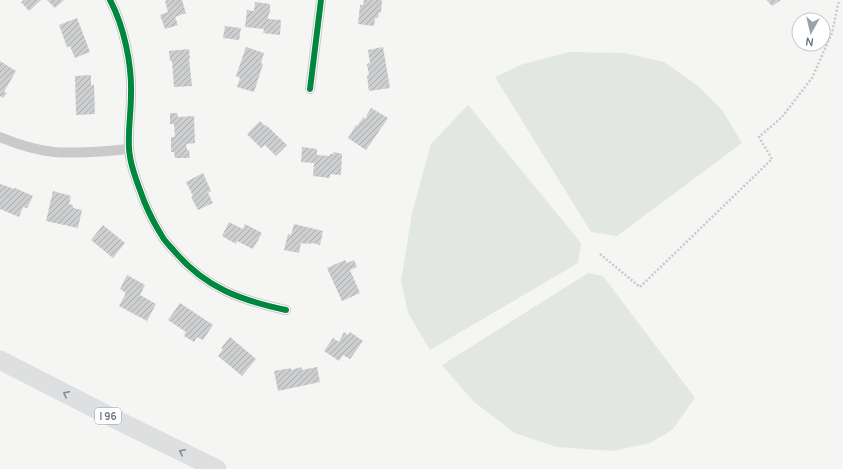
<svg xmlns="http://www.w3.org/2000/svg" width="843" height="469" viewBox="0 0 843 469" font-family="Manrope,sans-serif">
<defs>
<pattern id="building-hatch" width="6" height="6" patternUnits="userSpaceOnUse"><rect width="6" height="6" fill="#cdcecf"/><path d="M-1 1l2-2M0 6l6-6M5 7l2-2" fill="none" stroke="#aaacad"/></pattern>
</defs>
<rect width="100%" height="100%" fill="#f5f5f4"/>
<g fill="#e3e7e2">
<polygon points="570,52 624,53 664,62 698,86 722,110 742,143 617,236 591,232 495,77 523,64"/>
<polygon points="468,105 581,243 578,263 430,350 408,313 401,281 412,213 431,144"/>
<polygon points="588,273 603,276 695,398 672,430 650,443 613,451 556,447 515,433 474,402 442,365"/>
</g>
<g fill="url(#building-hatch)">
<polygon points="24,0 41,0 29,11 21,2"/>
<polygon points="47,0 64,0 55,8"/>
<polygon points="168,0 182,0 186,13 175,17 178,25 165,29 160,15 168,12 165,1"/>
<polygon points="364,0 382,0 381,13 379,12 378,18 375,18 374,26 358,24 360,5 363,5"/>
<polygon points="767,0 781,0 772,6"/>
<polygon points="255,2 270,4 270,13 269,13 268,19 281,20 280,35 263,33 264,29 245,27 247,10 254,11"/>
<polygon points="77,18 90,52 75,58 70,46 67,47 59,25"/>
<polygon points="225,26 241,28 239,40 223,38"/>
<polygon points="246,47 264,53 261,63 263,64 254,92 237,87 240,78 236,76"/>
<polygon points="383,47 390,88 369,91 367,76 369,75 367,64 370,63 368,50"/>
<polygon points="189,49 190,59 189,59 192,86 174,87 172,61 170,61 169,51"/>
<polygon points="0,61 16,71 4,92 7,93 3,98 0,96"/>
<polygon points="91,75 91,85 94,85 95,114 76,115 75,76"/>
<polygon points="371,108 388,118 366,150 348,138 356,125 357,126 364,117 366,119 367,116 366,116"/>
<polygon points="170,113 177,113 178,117 194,116 195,143 186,144 187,150 189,150 190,158 175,158 174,152 171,152 171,137 175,137 174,124 170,124"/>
<polygon points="260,121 265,126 266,125 287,145 276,156 265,145 261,148 247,134"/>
<polygon points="302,147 317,149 317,155 330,156 330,154 333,154 334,152 342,154 341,175 330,174 330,178 313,176 314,163 301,162"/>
<polygon points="203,173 211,191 208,193 213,203 198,210 191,197 193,196 186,182"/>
<polygon points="0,184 14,189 15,188 33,196 27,208 23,207 19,217 0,209"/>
<polygon points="53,191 71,196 69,204 73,205 73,208 82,210 78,228 46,221"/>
<polygon points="229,222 243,229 245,224 262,233 253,249 237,241 236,244 222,236"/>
<polygon points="294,224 323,231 320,245 312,243 311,244 307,243 307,244 301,243 299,253 284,250 288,234 291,235"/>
<polygon points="103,225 125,243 113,258 91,240"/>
<polygon points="345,260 347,263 354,260 357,267 350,270 360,293 342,301 327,268"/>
<polygon points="127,275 145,285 140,295 156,304 147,321 119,306 126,293 120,289"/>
<polygon points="180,303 213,325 203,340 197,337 194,342 184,336 186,332 168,320"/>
<polygon points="344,332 348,335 350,332 363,341 350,359 343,355 339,361 324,351 333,338 339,342"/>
<polygon points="230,337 256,359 242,376 218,356 223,349 221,348"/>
<polygon points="302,367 302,370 317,367 320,382 278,391 274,371 291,368 291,370"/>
</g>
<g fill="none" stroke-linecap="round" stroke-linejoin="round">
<polyline stroke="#c8c9ca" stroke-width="2.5" stroke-dasharray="2 2" stroke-linecap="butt" points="600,254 640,287 772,159 759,137 782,117 812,78 832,33 839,0"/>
<g stroke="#cacacc" stroke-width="10">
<path d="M110 0C124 26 132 65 131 94 131 112 128 130 129 148 130 166 138 184 144 201 149 213 155 225 162 236 165 242 171 247 175 252 206 288 240 300 286 310"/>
<polyline points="310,89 321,0"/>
<path d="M0 137C17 144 36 150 54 152 79 154 105 151 129 149"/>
</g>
<polyline stroke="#dedfe0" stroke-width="19" points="0,360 127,425 217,469"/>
<g stroke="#fff" stroke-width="8">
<g id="cycleway">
<path d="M110 0C124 26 132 65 131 94 131 112 128 130 129 148 130 166 138 184 144 201 149 213 155 225 162 236 165 242 171 247 175 252 206 288 240 300 286 310"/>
<polyline points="310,89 321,0"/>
</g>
</g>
<use href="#cycleway" stroke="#00873e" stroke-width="6"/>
</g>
<defs><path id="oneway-chevron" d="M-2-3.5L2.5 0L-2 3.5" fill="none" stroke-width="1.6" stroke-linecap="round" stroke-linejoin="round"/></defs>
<g stroke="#808a95">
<use href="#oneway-chevron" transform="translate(66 394) rotate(-153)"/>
<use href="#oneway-chevron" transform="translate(182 452) rotate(-154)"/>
</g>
<g text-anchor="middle" stroke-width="4" stroke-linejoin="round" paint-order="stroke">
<rect fill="#fff" stroke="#959ea8" stroke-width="1" x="95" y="408" width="26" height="16" rx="3"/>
<g font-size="10" font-weight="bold" fill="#687582">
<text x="108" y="420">I 96</text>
</g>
</g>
<g transform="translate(811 32) rotate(188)"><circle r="19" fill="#ffffff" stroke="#c3c8cd"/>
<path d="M0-3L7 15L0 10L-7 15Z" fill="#99a2aa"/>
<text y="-6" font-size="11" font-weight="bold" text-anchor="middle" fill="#687582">N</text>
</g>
</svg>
